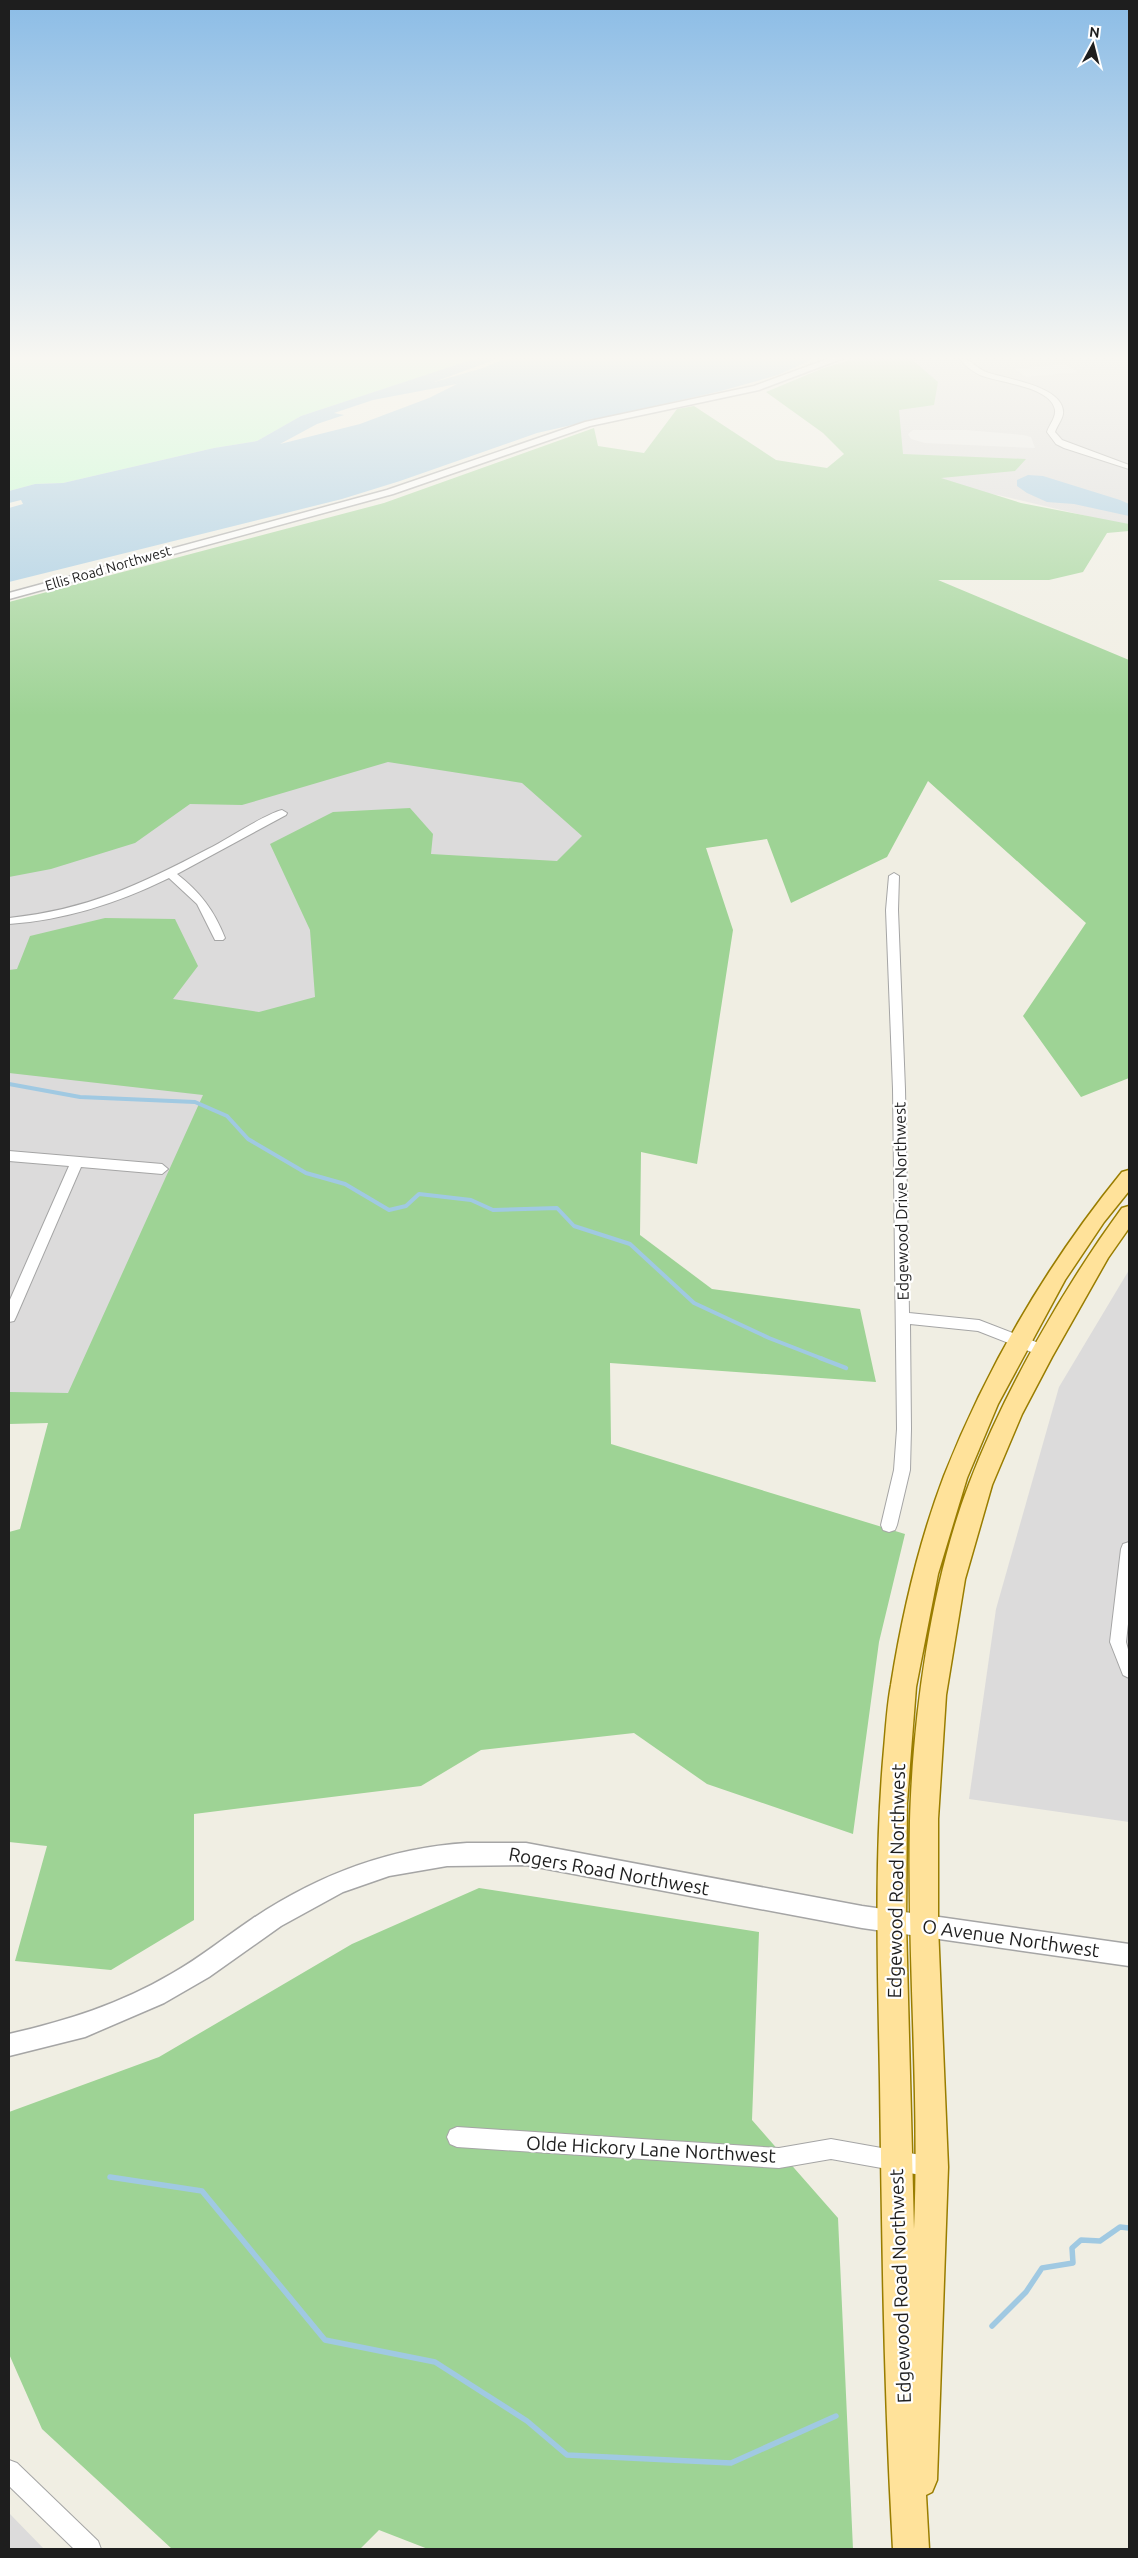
<svg xmlns="http://www.w3.org/2000/svg" width="1138" height="2558" viewBox="0 0 1138 2558" font-family="Ubuntu,sans-serif">
<rect width="100%" height="100%" fill="#f0eee3"/>
<g fill="#dcdbdb">
<polygon points="890,358 1129,358 1129,526 998,495 895,485"/>
<polygon points="9,700 615,752 540,1138 81,1403 9,1396"/>
<polygon points="1129,1270 1129,1822 969,1799 996,1609 1059,1387"/>
<polygon points="9,2512 9,2513 44,2549 9,2549"/>
</g>
<g fill="#9ed395">
<polygon points="856,358 910,358 938,382 934,405 899,410 903,454 1026,459 1015,471 941,478 1021,503 1129,524 1129,531 1107,533 1083,572 1049,580 938,580 1129,660 1129,1078 1081,1097 1023,1016 1086,923 928,781 887,857 791,903 767,839 706,848 733,930 697,1164 641,1152 640,1235 712,1289 860,1309 876,1382 610,1363 611,1444 905,1534 879,1642 853,1834 707,1784 634,1733 481,1750 421,1786 194,1814 194,1920 111,1970 15,1961 47,1846 9,1842 9,1532 20,1529 48,1423 9,1424 9,1392 68,1393 203,1095 9,1073 9,970 17,969 30,936 105,918 175,919 198,966 173,999 259,1012 315,997 310,930 270,844 333,812 410,808 433,834 431,854 557,861 582,836 522,783 388,762 242,805 190,804 135,843 51,869 9,877 9,602 384,503 594,428 598,446 644,453 677,409 694,406 776,460 827,468 844,454 823,433 766,392 821,369"/>
<polygon points="479,1888 759,1932 752,2120 838,2218 853,2549 428,2549 379,2530 360,2549 172,2549 42,2429 9,2354 9,2112 159,2057 352,1944"/>
</g>
<polygon fill="#bdfecc" points="9,358 478,358 301,416 257,441 214,448 63,483 35,484 9,491"/>
<g fill="#eaeaea">
<polygon points="1064,364 1077,372 1026,377 1015,369"/>
<polygon points="913,430 967,430 1023,435 1031,437 1035,448 925,443 911,439 908,434"/>
</g>
<g fill="#a0c9e2" fill-rule="evenodd">
<path d="M477 358H500L434 382 483 368 507 358H815L778 375 721 391 537 433 400 481 342 499 9 582V508L23 504 21 500 9 503V491L35 484 63 483 214 448 257 441 301 416ZM457 384 429 398 360 424 280 444 317 424 344 415 334 413 373 400Z"/>
<polygon points="1028,475 1043,476 1120,500 1129,504 1129,516 1074,504 1047,502 1027,493 1017,486 1017,480"/>
</g>
<g fill="none" stroke-linecap="round" stroke-linejoin="round">
<polyline stroke="#a0c9e2" stroke-width="4" points="9,1084 80,1097 195,1102 227,1116 248,1139 306,1173 345,1184 389,1210 406,1206 419,1194 471,1200 493,1210 557,1208 574,1226 630,1244 694,1303 769,1338 823,1359"/>
<polyline stroke="#a0c9e2" stroke-width="4.5" points="820,1358 846,1368"/>
<g stroke="#a0c9e2" stroke-width="5.5">
<polyline points="110,2177 202,2191 325,2340 435,2362 527,2421 567,2455 731,2463 836,2416"/>
<polyline points="992,2326 1026,2292 1042,2268 1073,2263 1072,2248 1081,2240 1100,2241 1120,2227 1129,2228"/>
</g>
<g stroke="#a5a5a5" stroke-width="2">
<g id="minor">
<path d="M959 358C971 358 977 370 989 373 1007 379 1066 387 1063 414 1062 420 1057 426 1055 432L1062 440 1129 465V469L1064 448 1056 444 1047 432C1049 425 1056 418 1055 410 1051 386 999 383 980 375 972 371 964 365 959 358Z"/>
<path d="M282 810 287 813 286 815 177 874C200 892 214 910 225 938L223 940H215L197 904 169 878C118 903 65 920 9 924V918C86 910 140 885 208 849 228 839 263 815 282 810Z"/>
<polygon points="894,873 899,876 898,910 905,1089 909,1313 979,1320 1049,1347 1051,1351 1049,1355 1044,1357 978,1331 910,1324 911,1429 910,1470 897,1525 895,1530 889,1532 883,1530 881,1525 894,1470 897,1429 893,1089 886,910 889,876"/>
<polygon points="9,1151 162,1164 168,1169 162,1174 81,1167 16,1317 14,1321 9,1322 9,1302 69,1166 9,1161"/>
<polygon points="1129,1542 1129,1615 1126,1642 1129,1653 1129,1678 1123,1675 1110,1642 1121,1549 1123,1544"/>
<polygon points="457,2127 779,2148 831,2139 932,2157 939,2160 942,2167 939,2174 932,2177 831,2159 779,2168 457,2147 450,2144 447,2137 450,2130"/>
<polygon points="9,2460 17,2463 98,2541 101,2549 74,2549 9,2486"/>
</g>
</g>
<g stroke="#a5a5a5" stroke-width="3">
<g id="tertiary">
<polygon points="830,358 844,358 759,390 590,426 393,494 9,599 9,593 387,490 585,422 754,386"/>
<path d="M467 1843H526L862 1906 1129 1944V1966L862 1928 526 1865 447 1866 389 1876 343 1892 281 1926 209 1977 164 2003 85 2037 9 2056V2034C66 2021 120 2004 171 1974 200 1958 225 1937 252 1919 318 1875 388 1848 467 1843Z"/>
</g>
</g>
<g stroke="#997d00" stroke-width="3">
<path id="primary" d="M1129 1170V1191L1104 1222 1065 1280 998 1404 967 1478 938 1574 916 1687 907 1803 906 1922 914 2229C920 2093 907 1957 910 1821 913 1715 931 1583 969 1484 1004 1392 1064 1287 1122 1208L1129 1206V1228L1108 1258 1052 1357 1022 1414 992 1485 965 1579 946 1695 938 1819V1926L948 2167 937 2480 932 2492 926 2495 929 2549H893C884 2393 882 2237 880 2081 878 1970 874 1859 884 1749 886 1728 887 1706 891 1685 902 1615 919 1542 944 1476 987 1367 1048 1263 1122 1172Z"/>
</g>
<use href="#minor" fill="#fff" fill-rule="evenodd"/>
<use href="#tertiary" fill="#fff" fill-rule="evenodd"/>
<use href="#primary" fill="#ffe29a" fill-rule="evenodd"/>
</g>
<linearGradient id="sky" x2="0" y2="1"><stop stop-color="#8bbce6"/><stop offset="0.5" stop-color="#f8f7f2"/><stop offset="1" stop-color="#f8f7f2" stop-opacity="0"/></linearGradient>
<rect width="1138" height="716" fill="url(#sky)"/>
<g text-anchor="middle" stroke-width="4.5" stroke-linejoin="round" paint-order="stroke">
<g font-size="14" fill="#1e1e1e" stroke="#fff">
<text transform="translate(108 568) rotate(-16)" y="5">Ellis Road Northwest</text>
</g>
<g font-size="16" fill="#1e1e1e" stroke="#fff">
<text transform="translate(901 1201) rotate(-91)" y="6">Edgewood Drive Northwest</text>
</g>
<g font-size="19" fill="#1e1e1e" stroke="#fff">
<text transform="translate(609 1871) rotate(10)" y="7">Rogers Road Northwest</text>
<text transform="translate(896 1881) rotate(-89)" y="7">Edgewood Road Northwest</text>
<text transform="translate(1011 1938) rotate(8)" y="7">O Avenue Northwest</text>
<text transform="translate(651 2149) rotate(3)" y="7">Olde Hickory Lane Northwest</text>
<text transform="translate(900 2286) rotate(-92)" y="7">Edgewood Road Northwest</text>
</g>
</g>
<rect width="1138" height="2558" fill="none" stroke="#1e1e1e" stroke-width="20"/>
<g transform="translate(1093 45) rotate(7)" stroke="#ffffff" stroke-width="4" paint-order="stroke">
<path d="M0-4L9 19L0 12L-9 19Z" fill="#1e1e1e"/>
<text y="-8" font-size="14" font-weight="bold" text-anchor="middle" fill="#1e1e1e">N</text>
</g>
</svg>
